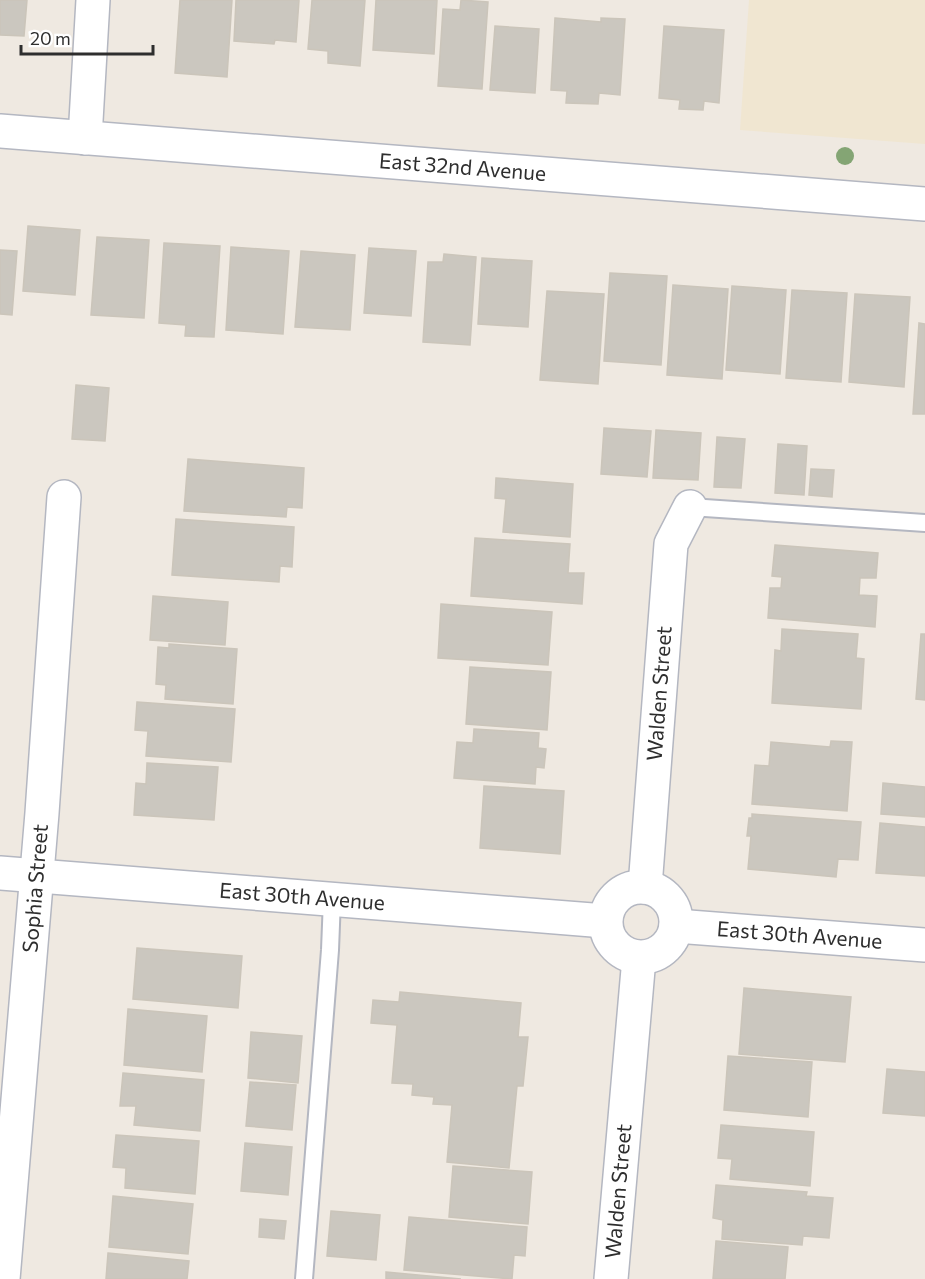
<svg xmlns="http://www.w3.org/2000/svg" width="925" height="1279" viewBox="0 0 925 1279" font-family="Commissioner,sans-serif">
<rect width="100%" height="100%" fill="#efe9e1"/>
<polygon fill="#f0e6d1" points="749,0 925,0 925,144 740,130"/>
<g fill="#cbc7bf" stroke="#cbc5ba" stroke-width="1.5">
<polygon points="0,0 27,0 24,36 0,35"/>
<polygon points="180,0 232,0 227,77 175,73"/>
<polygon points="236,0 299,0 296,42 275,40 274,44 234,41"/>
<polygon points="312,0 365,0 360,66 328,63 328,51 308,49"/>
<polygon points="376,0 437,0 434,54 373,50"/>
<polygon points="461,0 488,2 482,89 438,86 443,9 460,10"/>
<polygon points="555,18 601,22 601,18 625,19 620,95 599,93 598,104 566,103 567,91 551,90"/>
<polygon points="495,26 539,29 535,93 490,90"/>
<polygon points="664,26 724,30 719,103 704,101 703,110 679,109 680,100 659,98"/>
<polygon points="28,226 80,230 75,295 23,291"/>
<polygon points="97,237 149,240 144,318 91,315"/>
<polygon points="164,243 220,246 214,337 185,336 186,325 159,323"/>
<polygon points="231,247 289,251 283,334 226,330"/>
<polygon points="369,248 416,251 411,316 364,313"/>
<polygon points="0,250 17,251 12,315 0,314"/>
<polygon points="301,251 355,255 350,330 295,327"/>
<polygon points="444,254 476,257 470,345 423,342 428,262 443,262"/>
<polygon points="482,258 532,261 528,327 478,324"/>
<polygon points="610,273 667,276 661,365 604,361"/>
<polygon points="673,285 728,289 722,379 667,375"/>
<polygon points="732,286 786,290 780,374 726,370"/>
<polygon points="792,290 847,293 841,382 786,378"/>
<polygon points="547,291 604,294 598,384 540,380"/>
<polygon points="855,294 910,297 904,387 849,382"/>
<polygon points="919,323 925,324 925,414 913,414"/>
<polygon points="76,385 109,388 105,441 72,439"/>
<polygon points="604,428 651,431 647,477 601,474"/>
<polygon points="656,430 701,433 698,480 653,478"/>
<polygon points="717,437 745,439 741,488 714,487"/>
<polygon points="778,444 807,446 804,495 775,493"/>
<polygon points="188,459 304,468 302,508 287,507 286,517 184,511"/>
<polygon points="811,469 834,470 832,497 809,495"/>
<polygon points="496,478 573,484 570,537 503,532 506,499 495,498"/>
<polygon points="176,519 294,527 292,567 280,566 279,582 172,575"/>
<polygon points="475,538 570,544 568,573 584,573 582,604 471,596"/>
<polygon points="775,545 878,553 876,578 860,578 859,595 877,596 875,627 768,618 770,588 781,588 782,577 772,576"/>
<polygon points="153,596 228,602 225,645 150,640"/>
<polygon points="441,604 552,612 548,665 438,658"/>
<polygon points="782,629 858,634 856,658 864,659 861,709 772,703 775,650 781,651"/>
<polygon points="921,634 925,634 925,700 916,699"/>
<polygon points="169,644 237,649 233,704 165,699 166,685 156,684 158,647 169,648"/>
<polygon points="470,667 551,672 547,730 466,724"/>
<polygon points="137,702 235,709 231,762 146,756 148,731 135,730"/>
<polygon points="474,729 539,733 538,748 546,749 544,768 536,767 535,784 454,778 457,742 473,743"/>
<polygon points="831,741 852,742 847,811 752,804 755,765 769,766 771,742 830,747"/>
<polygon points="147,763 218,767 214,820 134,815 136,783 146,784"/>
<polygon points="883,783 925,787 925,817 881,814"/>
<polygon points="484,786 564,791 560,854 480,848"/>
<polygon points="752,814 861,822 858,860 838,859 836,877 748,869 751,836 747,836 749,818 752,818"/>
<polygon points="880,823 925,827 925,876 876,873"/>
<polygon points="137,948 242,956 238,1008 133,999"/>
<polygon points="744,988 851,997 845,1062 739,1054"/>
<polygon points="400,992 521,1003 518,1037 528,1037 523,1086 517,1086 509,1168 447,1162 452,1105 433,1104 434,1097 412,1095 413,1084 392,1083 397,1025 371,1023 373,1000 399,1002"/>
<polygon points="128,1009 207,1016 202,1072 124,1065"/>
<polygon points="251,1032 302,1036 298,1083 248,1078"/>
<polygon points="728,1056 812,1062 808,1117 724,1110"/>
<polygon points="887,1069 925,1072 925,1116 883,1113"/>
<polygon points="123,1073 204,1080 200,1131 134,1125 136,1106 120,1106"/>
<polygon points="250,1082 296,1085 292,1130 246,1126"/>
<polygon points="721,1125 814,1132 810,1186 730,1179 732,1159 718,1158"/>
<polygon points="116,1135 199,1141 195,1194 125,1188 126,1168 113,1167"/>
<polygon points="245,1143 292,1147 288,1195 241,1191"/>
<polygon points="453,1166 532,1172 528,1224 449,1217"/>
<polygon points="716,1185 807,1192 806,1196 833,1198 829,1238 803,1236 802,1245 722,1239 723,1220 713,1218"/>
<polygon points="113,1196 193,1204 188,1254 109,1247"/>
<polygon points="331,1211 380,1215 376,1260 327,1256"/>
<polygon points="409,1217 527,1227 525,1256 514,1255 512,1279 404,1270"/>
<polygon points="260,1219 286,1221 284,1239 259,1237"/>
<polygon points="716,1241 788,1247 785,1279 713,1279"/>
<polygon points="108,1253 189,1261 187,1279 106,1279"/>
<polygon points="386,1272 461,1279 386,1279"/>
</g>
<g fill="none" stroke-linecap="round" stroke-linejoin="round">
<g stroke="#b4b7c1" stroke-width="20">
<g id="lane">
<polyline points="690,507 925,523"/>
<polyline points="304,1279 330,950 332,899"/>
</g>
</g>
<g stroke="#b4b7c1" stroke-width="36">
<g id="street">
<path id="s1" d="M0 131 925 204"/>
<polyline points="85,138 93,0"/>
<path id="s2" d="M0 873 605 921"/>
<circle cx="641" cy="922" r="35"/>
<path id="s3" d="M645 887 671 544 690 507"/>
<path id="s4" d="M676 926 925 945"/>
<path id="s5" d="M3 1279 42 813 64 497"/>
<path id="s6" d="M611 1279 639 958"/>
</g>
</g>
<use href="#lane" stroke="#fff" stroke-width="16"/>
<use href="#street" stroke="#fff" stroke-width="33"/>
</g>
<circle fill="#84a574" cx="845" cy="156" r="9"/>
<g text-anchor="middle" stroke-width="6" stroke-linejoin="round" paint-order="stroke">
<g font-size="21" fill="#2e2e2e" stroke="#fff">
<text dy="7" stroke="none"><textPath href="#s1" startOffset="464">East 32nd Avenue</textPath></text>
<text dy="7" stroke="none"><textPath href="#s3" startOffset="194">Walden Street</textPath></text>
<text dy="7" stroke="none"><textPath href="#s5" startOffset="392">Sophia Street</textPath></text>
<text dy="7" stroke="none"><textPath href="#s2" startOffset="303">East 30th Avenue</textPath></text>
<text dy="7" stroke="none"><textPath href="#s4" startOffset="124">East 30th Avenue</textPath></text>
<text dy="7" stroke="none"><textPath href="#s6" startOffset="88">Walden Street</textPath></text>
</g>
</g>
<path d="M21 45v9h132v-9" fill="none" stroke="#2e2e2e" stroke-width="3"/>
<text x="30" y="45" font-size="18" fill="#2e2e2e" stroke="#ffffff" stroke-width="4.5" paint-order="stroke">20 m</text>
</svg>
